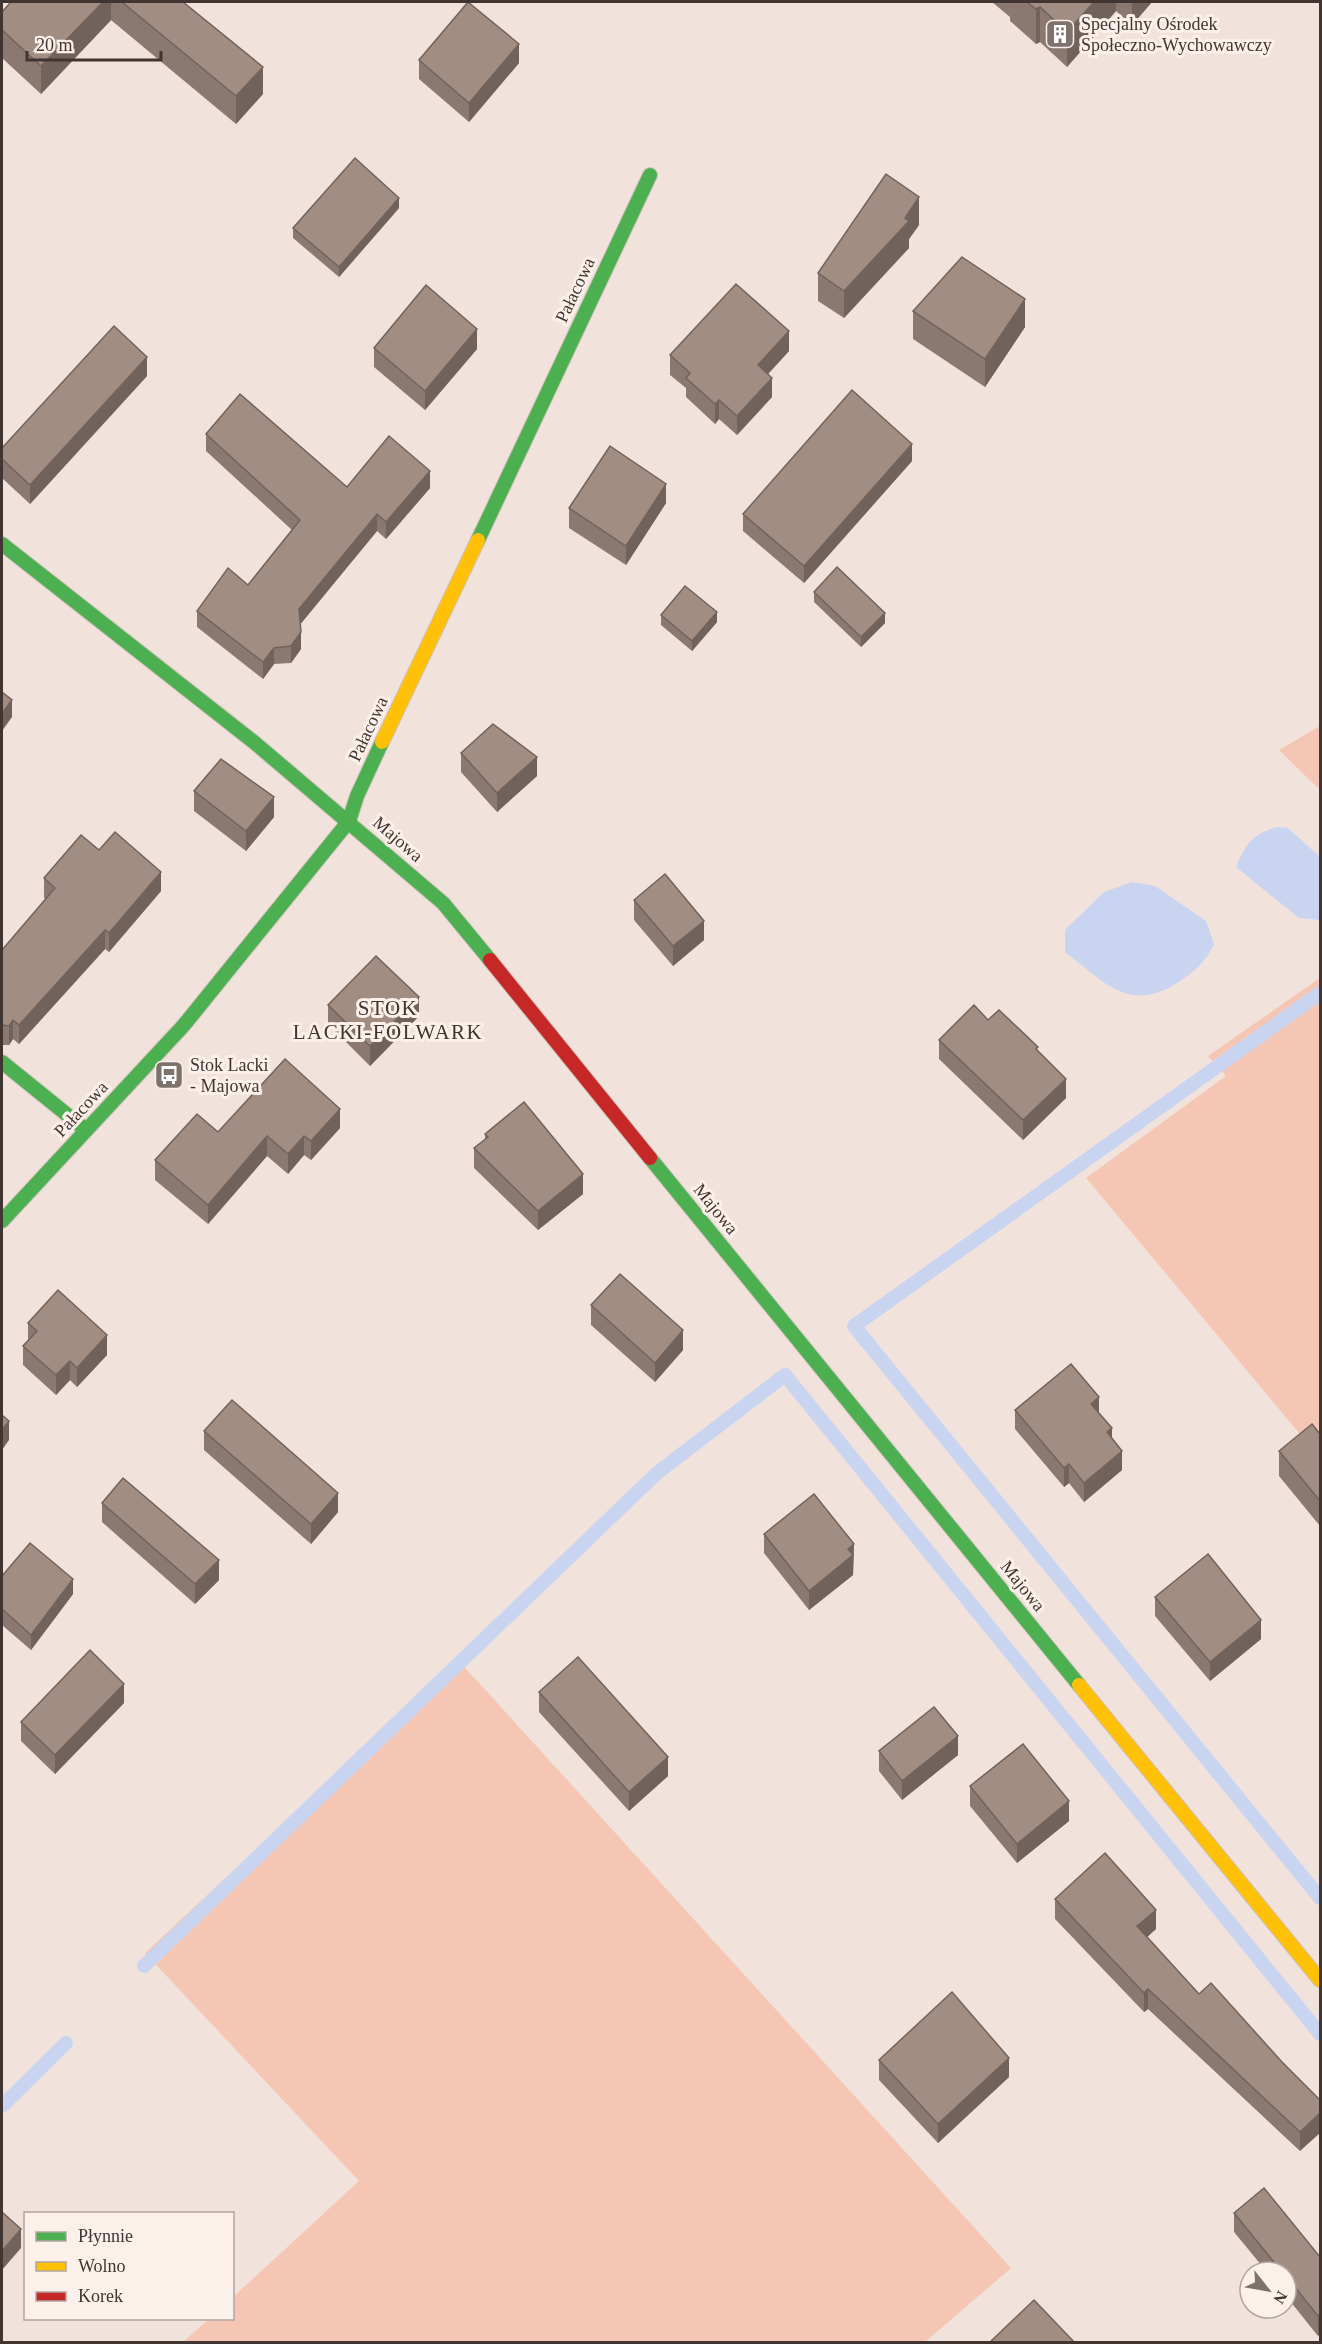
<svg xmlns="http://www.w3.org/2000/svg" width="1322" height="2344" viewBox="0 0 1322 2344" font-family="Georgia,serif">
<rect width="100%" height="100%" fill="#f2e2dc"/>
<g fill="#f5c6b3">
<polygon points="1320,726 1320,790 1279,750"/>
<polygon points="1320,978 1320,1458 1086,1178 1226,1076 1208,1056"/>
<polygon points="459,1661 1011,2268 925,2342 183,2342 209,2319 232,2318 233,2297 359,2181 145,1953"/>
</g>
<g fill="#c9d4f1">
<path d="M1277 827 1288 828 1320 857V920L1299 918 1236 867C1245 845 1253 833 1277 827Z"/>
<path d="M1132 882 1155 886 1206 921 1214 944C1206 962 1194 972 1177 983 1129 1014 1103 981 1065 952V930L1104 892Z"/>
</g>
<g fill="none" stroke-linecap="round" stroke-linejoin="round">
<g stroke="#c9d4f1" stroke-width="14">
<polyline points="1320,993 854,1326 1320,1898"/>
<polyline points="144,1966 657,1473 785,1375 1320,2034"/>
<polyline points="2,2106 66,2043"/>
</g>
<g stroke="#cec1bc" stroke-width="16">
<g id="fast">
<polyline points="478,540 650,175"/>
<polyline points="2,544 255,743 443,903 490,960"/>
<polyline points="2,1062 86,1130"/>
<polyline points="650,1158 1079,1685"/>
<polyline points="2,1221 184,1025 349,821 357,796 382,742"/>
</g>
</g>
<g stroke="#cec1bc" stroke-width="16">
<g id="slow">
<polyline points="382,742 478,540"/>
<polyline points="1079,1685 1320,1980"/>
</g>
</g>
<g stroke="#cec1bc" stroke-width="16">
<polyline id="jam" points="490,960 650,1158"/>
</g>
<use href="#fast" stroke="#4caf50" stroke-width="14"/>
<use href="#slow" stroke="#ffc107" stroke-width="14"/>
<use href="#jam" stroke="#c62828" stroke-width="14"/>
</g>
<g fill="#8b7971">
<polygon points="11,2 183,2 263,94 236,124 111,20 41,94 2,58 2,12"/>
<polygon points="992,2 1152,2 1132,25 1116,11 1067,67 1040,42 1036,44 1010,21 1010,17"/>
<polygon points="419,60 519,63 469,122 419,79"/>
<polygon points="399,208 339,277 293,238 293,228"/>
<polygon points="919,225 909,239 909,248 844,318 818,301 818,273"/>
<polygon points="913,311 1025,327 985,387 913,339"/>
<polygon points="374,348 477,349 425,410 374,367"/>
<polygon points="789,351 768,374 772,397 737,435 719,419 715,424 686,397 686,388 670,375 670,355"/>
<polygon points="147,376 30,504 2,478 2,448"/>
<polygon points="206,434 347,487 430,488 386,539 377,531 300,624 301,649 291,663 274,664 263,679 197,627 197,611 248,585 292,530 206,451"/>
<polygon points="912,461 804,583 743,531 743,514"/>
<polygon points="666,503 626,565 569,528 569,508"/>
<polygon points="814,592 885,623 861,647 814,602"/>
<polygon points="661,615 717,622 692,651 661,625"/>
<polygon points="461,753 537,776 497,812 461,772"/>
<polygon points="194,791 274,817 246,851 194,811"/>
<polygon points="99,850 161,891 109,952 105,949 19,1044 13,1039 9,1045 2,1045 2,950 46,899 44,898 44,878"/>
<polygon points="634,900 704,940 673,966 634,920"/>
<polygon points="328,1005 419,1016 370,1066 328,1024"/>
<polygon points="988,1020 1038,1052 1066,1098 1023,1140 939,1059 939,1040"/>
<polygon points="340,1128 311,1160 304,1155 288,1174 267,1156 208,1224 155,1180 155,1160 218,1132"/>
<polygon points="485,1134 583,1194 538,1230 474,1168 474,1148 485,1140"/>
<polygon points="591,1305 683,1350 655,1382 591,1325"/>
<polygon points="28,1323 107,1355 77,1387 70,1380 56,1395 23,1365 23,1346 28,1341"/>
<polygon points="1015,1410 1099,1413 1112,1438 1122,1470 1084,1502 1069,1483 1064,1487 1015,1429"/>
<polygon points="204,1431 338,1512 311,1544 204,1450"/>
<polygon points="1320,1434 1320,1526 1279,1476 1279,1451"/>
<polygon points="102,1503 219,1580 195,1604 102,1522"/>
<polygon points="764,1534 854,1544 853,1575 809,1610 764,1553"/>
<polygon points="2,1576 73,1594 31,1650 2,1625"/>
<polygon points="1155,1597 1261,1639 1210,1681 1155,1616"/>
<polygon points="539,1692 668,1776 629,1811 539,1712"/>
<polygon points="124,1703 55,1774 21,1741 21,1722"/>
<polygon points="879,1751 958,1755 902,1800 879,1771"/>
<polygon points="970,1786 1069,1821 1017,1863 970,1806"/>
<polygon points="1055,1899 1156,1929 1147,1937 1199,1994 1282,2062 1320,2100 1300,2151 1148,2009 1144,2012 1055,1919"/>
<polygon points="879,2060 1009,2077 938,2143 879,2080"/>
<polygon points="1234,2213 1320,2257 1318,2336 1286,2296 1286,2272 1267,2272 1234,2232"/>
</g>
<g fill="#71635c">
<polygon points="103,2 111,2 111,20 41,94 41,66"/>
<polygon points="1094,2 1116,2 1116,11 1067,67 1067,32"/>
<polygon points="1132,2 1152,2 1132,25"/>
<polygon points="1040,7 1040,42 1036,44 1036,9"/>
<polygon points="519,44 519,63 469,122 469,103"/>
<polygon points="263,67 263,94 236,124 236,96"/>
<polygon points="919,197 919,225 909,239 909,248 844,318 844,291 905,218"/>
<polygon points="399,198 399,208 339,277 339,267"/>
<polygon points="1025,299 1025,327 985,387 985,359"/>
<polygon points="477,329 477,349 425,410 425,391"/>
<polygon points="789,331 789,351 758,385 758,365"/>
<polygon points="147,357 147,376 30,504 30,485"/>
<polygon points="772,378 772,397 737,435 737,416"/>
<polygon points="719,400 719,419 715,424 715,404"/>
<polygon points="912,444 912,461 804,583 804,566"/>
<polygon points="430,471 430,488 386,539 386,522"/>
<polygon points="666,484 666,503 626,565 626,546"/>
<polygon points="377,514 377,531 299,626 299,609"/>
<polygon points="717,612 717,622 692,651 692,641"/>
<polygon points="885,613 885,623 861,647 861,637"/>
<polygon points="301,632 301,649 291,663 291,646"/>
<polygon points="274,648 274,664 263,679 263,662"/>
<polygon points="12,700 12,717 2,731 2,713"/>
<polygon points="537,757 537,776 497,812 497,793"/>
<polygon points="274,797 274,817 246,851 246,831"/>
<polygon points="161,872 161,891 109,952 109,933"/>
<polygon points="704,921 704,940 673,966 673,946"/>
<polygon points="105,930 105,949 19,1044 19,1025"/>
<polygon points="419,997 419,1016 370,1066 370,1046"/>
<polygon points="13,1020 13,1039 9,1045 9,1026"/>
<polygon points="1066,1079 1066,1098 1023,1140 1023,1120"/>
<polygon points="340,1109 340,1128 311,1160 311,1141"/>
<polygon points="267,1136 267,1156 208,1224 208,1205"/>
<polygon points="304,1136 304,1155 288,1174 288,1154"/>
<polygon points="583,1174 583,1194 538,1230 538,1211"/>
<polygon points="683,1330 683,1350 655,1382 655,1363"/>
<polygon points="107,1335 107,1355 77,1387 77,1368"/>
<polygon points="70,1361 70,1380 56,1395 56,1375"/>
<polygon points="1099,1397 1099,1417 1091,1404"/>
<polygon points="9,1421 9,1440 2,1450 2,1430"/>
<polygon points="1112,1428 1112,1448 1107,1432"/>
<polygon points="1122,1451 1122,1470 1084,1502 1084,1483"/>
<polygon points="1069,1464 1069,1483 1064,1487 1064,1468"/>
<polygon points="338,1493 338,1512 311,1544 311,1524"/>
<polygon points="854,1544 853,1575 809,1610 809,1591"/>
<polygon points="219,1560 219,1580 195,1604 195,1584"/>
<polygon points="73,1579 73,1594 31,1650 31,1635"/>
<polygon points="1261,1620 1261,1639 1210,1681 1210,1662"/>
<polygon points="124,1684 124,1703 55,1774 55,1755"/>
<polygon points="958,1736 958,1755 902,1800 902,1781"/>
<polygon points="668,1757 668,1776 629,1811 629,1792"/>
<polygon points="1069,1801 1069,1821 1017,1863 1017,1844"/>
<polygon points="1156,1910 1156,1929 1137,1946 1137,1926"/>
<polygon points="1148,1989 1148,2009 1144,2012 1144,1993"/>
<polygon points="1009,2058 1009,2077 938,2143 938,2124"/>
<polygon points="1320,2113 1320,2133 1300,2151 1300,2132"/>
<polygon points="21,2229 21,2248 2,2270 2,2251"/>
<polygon points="1320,2314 1320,2334 1318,2336 1318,2316"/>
</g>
<g fill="#a28d83" stroke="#71635c" stroke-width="1.5">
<polygon points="11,2 103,2 41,66 2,30 2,12"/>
<polygon points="122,2 183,2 263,67 236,96"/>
<polygon points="468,2 519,44 469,103 419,60"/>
<polygon points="1027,2 1094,2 1067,32 1040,7 1036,9"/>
<polygon points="355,158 399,198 339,267 293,228"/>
<polygon points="886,174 919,197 905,218 909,221 844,291 818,273"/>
<polygon points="962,257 1025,299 985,359 913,311"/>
<polygon points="736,284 789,331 758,365 772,378 737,416 719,400 715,404 686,378 690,373 670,355"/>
<polygon points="426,285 477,329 425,391 374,348"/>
<polygon points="114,326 147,357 30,485 2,459 2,448"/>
<polygon points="852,390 912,444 804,566 743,514"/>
<polygon points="240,394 347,487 389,436 430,471 386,522 377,514 299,609 301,632 291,646 274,648 263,662 197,611 228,568 248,585 300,520 206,434"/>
<polygon points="610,446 666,484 626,546 569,508"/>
<polygon points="837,567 885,613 861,637 814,592"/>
<polygon points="685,586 717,612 692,641 661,615"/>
<polygon points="2,692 12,700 2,713"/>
<polygon points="493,724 537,757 497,793 461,753"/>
<polygon points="221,759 274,797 246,831 194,791"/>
<polygon points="115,832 161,872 109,933 105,930 19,1025 13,1020 9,1026 2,1025 2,950 55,888 44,878 81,835 99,850"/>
<polygon points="665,874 704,921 673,946 634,900"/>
<polygon points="376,956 419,997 370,1046 328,1005"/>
<polygon points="974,1005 988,1020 999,1010 1038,1047 1036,1049 1066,1079 1023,1120 939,1040"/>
<polygon points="285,1059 340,1109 311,1141 304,1136 288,1154 267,1136 208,1205 155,1160 197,1114 218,1132"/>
<polygon points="524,1102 583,1174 538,1211 474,1148 488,1137 485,1134"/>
<polygon points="620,1274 683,1330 655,1363 591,1305"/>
<polygon points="58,1290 107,1335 77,1368 70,1361 56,1375 23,1346 37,1331 28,1323"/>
<polygon points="1071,1364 1099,1397 1091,1404 1112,1428 1107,1432 1122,1451 1084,1483 1069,1464 1064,1468 1015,1410"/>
<polygon points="232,1400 338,1493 311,1524 204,1431"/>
<polygon points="2,1415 9,1421 2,1430"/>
<polygon points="1312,1424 1320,1434 1320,1501 1279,1451"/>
<polygon points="123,1478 219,1560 195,1584 102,1503"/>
<polygon points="814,1494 854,1544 848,1549 853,1555 809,1591 764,1534"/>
<polygon points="30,1543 73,1579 31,1635 2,1609 2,1576"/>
<polygon points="1208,1554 1261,1620 1210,1662 1155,1597"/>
<polygon points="90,1650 124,1684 55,1755 21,1722"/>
<polygon points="578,1657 668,1757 629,1792 539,1692"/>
<polygon points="934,1707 958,1736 902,1781 879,1751"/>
<polygon points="1023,1744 1069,1801 1017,1844 970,1786"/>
<polygon points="1105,1853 1156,1910 1137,1926 1199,1994 1211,1983 1282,2062 1320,2100 1320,2113 1300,2132 1148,1989 1144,1993 1055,1899"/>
<polygon points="952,1992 1009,2058 938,2124 879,2060"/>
<polygon points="1264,2188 1320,2257 1320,2314 1318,2316 1286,2276 1286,2272 1282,2272 1234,2213"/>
<polygon points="2,2212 21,2229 2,2251"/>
<polygon points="1034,2300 1075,2343 989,2343"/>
</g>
<defs>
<g id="building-square" transform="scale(1.5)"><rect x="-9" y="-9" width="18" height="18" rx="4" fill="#7e726c" stroke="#fcf0eb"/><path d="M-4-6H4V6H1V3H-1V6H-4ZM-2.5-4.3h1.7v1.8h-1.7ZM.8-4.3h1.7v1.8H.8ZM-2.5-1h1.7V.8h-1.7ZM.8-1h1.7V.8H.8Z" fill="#fff"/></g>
<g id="bus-square" transform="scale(1.5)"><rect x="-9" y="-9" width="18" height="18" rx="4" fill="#7e726c" stroke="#fcf0eb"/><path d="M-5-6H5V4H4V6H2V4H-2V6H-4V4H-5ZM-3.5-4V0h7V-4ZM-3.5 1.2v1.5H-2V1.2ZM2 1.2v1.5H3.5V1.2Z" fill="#fff"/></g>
</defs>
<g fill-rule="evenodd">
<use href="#building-square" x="1060" y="34"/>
<use href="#bus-square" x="169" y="1075"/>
</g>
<g text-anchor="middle" stroke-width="6" stroke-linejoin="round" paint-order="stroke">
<g font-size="18" fill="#403530" stroke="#fcf0eb" text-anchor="start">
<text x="1081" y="30">Specjalny Ośrodek<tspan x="1081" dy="21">Społeczno-Wychowawczy</tspan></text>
<text x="190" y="1071">Stok Lacki<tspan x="190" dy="21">- Majowa</tspan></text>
</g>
<g font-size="18" fill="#403530" stroke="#fcf0eb">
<text transform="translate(575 290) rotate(-65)" y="6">Pałacowa</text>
<text transform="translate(368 729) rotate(-65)" y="6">Pałacowa</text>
<text transform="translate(398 839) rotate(41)" y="6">Majowa</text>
<text transform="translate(81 1109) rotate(-47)" y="6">Pałacowa</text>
<text transform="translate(716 1209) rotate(51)" y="6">Majowa</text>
<text transform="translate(1023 1586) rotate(51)" y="6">Majowa</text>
</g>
<g font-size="21" letter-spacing="1.5" fill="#403530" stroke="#fcf0eb">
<text x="388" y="1015">STOK<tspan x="388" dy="24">LACKI-FOLWARK</tspan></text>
</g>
</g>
<rect width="1322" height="2344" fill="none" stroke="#403530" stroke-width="6"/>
<rect x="24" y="2212" width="210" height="108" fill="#fcf0eb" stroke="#b1a5a0" stroke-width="1.5"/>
<rect x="36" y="2232" width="30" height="9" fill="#4caf50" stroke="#b1a5a0" stroke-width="1.5"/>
<text x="78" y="2242" font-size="18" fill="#403530">Płynnie</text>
<rect x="36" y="2262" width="30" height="9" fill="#ffc107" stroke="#b1a5a0" stroke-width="1.5"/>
<text x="78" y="2272" font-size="18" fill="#403530">Wolno</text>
<rect x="36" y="2292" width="30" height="9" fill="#c62828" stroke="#b1a5a0" stroke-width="1.5"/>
<text x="78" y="2302" font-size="18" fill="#403530">Korek</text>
<g transform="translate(1268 2290) rotate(121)"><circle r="28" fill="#fcf0eb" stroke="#b1a5a0" stroke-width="1.5"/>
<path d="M0-4.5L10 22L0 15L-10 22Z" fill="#7e726c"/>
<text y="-9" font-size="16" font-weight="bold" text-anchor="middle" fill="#403530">N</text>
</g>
<path d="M27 51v9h134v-9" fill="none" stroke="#403530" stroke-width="3"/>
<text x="36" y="51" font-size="18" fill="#403530" stroke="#fcf0eb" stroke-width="4.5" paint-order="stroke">20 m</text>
</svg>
